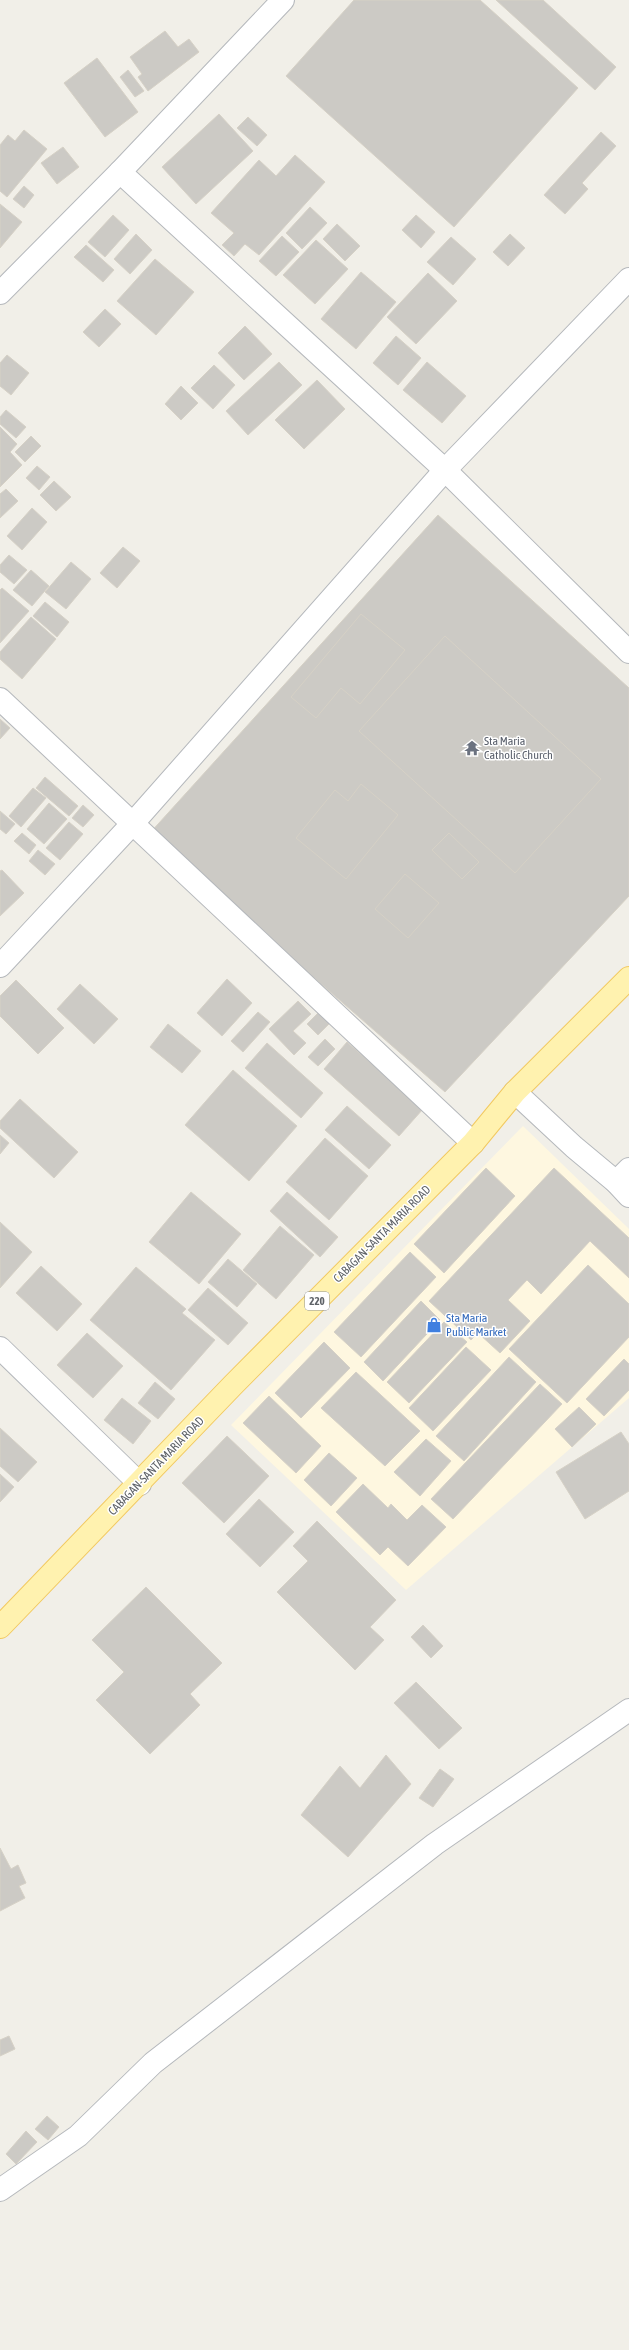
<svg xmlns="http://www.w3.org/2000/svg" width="629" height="2350" viewBox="0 0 629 2350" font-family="'Asap Condensed',sans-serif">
<rect width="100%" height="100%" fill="#f1efe8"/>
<polygon fill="#fef7e0" points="523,1126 629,1229 629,1398 406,1590 231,1425"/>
<g fill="#cccac5" stroke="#d6d1c6">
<polygon points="354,0 480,0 578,88 454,227 286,76"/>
<polygon points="496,0 543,0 616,67 595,90"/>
<polygon points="165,31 178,47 189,39 199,52 148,91 138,77 142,74 130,57"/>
<polygon points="97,58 138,112 105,137 64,83"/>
<polygon points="128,70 144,91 135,97 120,77"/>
<polygon points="219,114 253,151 196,204 162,167"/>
<polygon points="248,117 267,135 257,146 237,128"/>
<polygon points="24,130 47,149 7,197 0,191 0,145 8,135 15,141"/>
<polygon points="601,132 616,146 582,183 588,189 565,214 544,195"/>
<polygon points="63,147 79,167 57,184 41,163"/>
<polygon points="295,155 325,182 259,255 245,244 234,256 222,245 234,233 211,213 259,160 276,176"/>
<polygon points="24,186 34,195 24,208 13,199"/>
<polygon points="0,204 22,222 0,248"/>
<polygon points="310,207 327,223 302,249 286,233"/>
<polygon points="113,215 129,230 105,257 88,242"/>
<polygon points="416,215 435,232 421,248 402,230"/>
<polygon points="337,224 360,246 345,261 323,239"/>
<polygon points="136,234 152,250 130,274 114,259"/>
<polygon points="510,234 525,248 508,266 493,252"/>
<polygon points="282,236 299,252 276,276 259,261"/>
<polygon points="451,237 476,259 453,285 427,262"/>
<polygon points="316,240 348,269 315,304 283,275"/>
<polygon points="86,245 114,270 103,282 74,257"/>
<polygon points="155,259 194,292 156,335 117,301"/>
<polygon points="361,272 396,302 356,349 321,319"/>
<polygon points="428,273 457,301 416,344 387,317"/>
<polygon points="105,309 121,324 99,347 83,332"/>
<polygon points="245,326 272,354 244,380 218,353"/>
<polygon points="396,336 421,358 398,385 373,363"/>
<polygon points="7,355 29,373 11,395 0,386 0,363"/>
<polygon points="279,362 302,385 248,435 226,411"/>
<polygon points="427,362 466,396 442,423 403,390"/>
<polygon points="214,365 235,385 213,409 191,388"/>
<polygon points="317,380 345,409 304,449 275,420"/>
<polygon points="181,386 198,403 181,420 165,404"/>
<polygon points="6,410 26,427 16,438 0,424 0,417"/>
<polygon points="0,427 17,444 10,452 22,465 0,487"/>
<polygon points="31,436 41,446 25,462 15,452"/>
<polygon points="37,466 50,477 39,490 26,478"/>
<polygon points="54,481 71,497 56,511 40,495"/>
<polygon points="6,489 18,501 0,518 0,494"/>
<polygon points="32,508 47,522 22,550 7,536"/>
<polygon points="438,515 629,688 629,896 445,1092 149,834"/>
<polygon points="123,547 140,561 117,588 100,573"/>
<polygon points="9,555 27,570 14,584 0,572 0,565"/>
<polygon points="71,562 91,579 66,609 45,592"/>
<polygon points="31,570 49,586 32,606 13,590"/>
<polygon points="2,588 29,611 0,643 0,590"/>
<polygon points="45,602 69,622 57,637 33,616"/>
<polygon points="361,614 405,650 360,704 341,688 316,718 291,697"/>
<polygon points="31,617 56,639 22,679 0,659 0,652"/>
<polygon points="445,636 601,779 515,873 359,731"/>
<polygon points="0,719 10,728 0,739"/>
<polygon points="45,777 78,806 69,816 36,788"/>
<polygon points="361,784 398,815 346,879 296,838 335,790 348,801"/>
<polygon points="33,788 46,798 21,827 9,816"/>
<polygon points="49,803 67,819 44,844 27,829"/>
<polygon points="83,805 94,815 83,827 72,818"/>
<polygon points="0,811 15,824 6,834 0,829"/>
<polygon points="69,822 83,834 60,860 46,848"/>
<polygon points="22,833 36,845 29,854 14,841"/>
<polygon points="449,833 479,862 462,879 432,850"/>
<polygon points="38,850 55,864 45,875 29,861"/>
<polygon points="2,870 24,893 0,916 0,871"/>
<polygon points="405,874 439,903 408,938 375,909"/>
<polygon points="227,979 252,1003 222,1036 197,1013"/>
<polygon points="16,980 64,1028 38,1054 0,1016 0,996"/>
<polygon points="80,984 118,1019 94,1044 57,1009"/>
<polygon points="298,1001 311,1014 293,1031 306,1043 294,1055 269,1029"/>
<polygon points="321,1010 332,1021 318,1035 307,1024"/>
<polygon points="258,1012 270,1022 243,1052 231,1041"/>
<polygon points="168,1024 201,1051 182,1073 150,1047"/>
<polygon points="325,1039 335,1049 318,1066 308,1057"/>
<polygon points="347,1042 423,1109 399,1136 324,1069"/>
<polygon points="267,1043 323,1093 301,1118 245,1068"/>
<polygon points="233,1070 297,1126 249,1181 185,1125"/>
<polygon points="20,1099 78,1152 54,1178 0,1128 0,1121"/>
<polygon points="347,1106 391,1145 369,1169 325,1130"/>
<polygon points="0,1135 9,1143 0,1154"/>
<polygon points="325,1138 368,1176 329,1220 286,1182"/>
<polygon points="486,1168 515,1196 444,1273 414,1244"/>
<polygon points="554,1168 629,1238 629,1278 590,1241 541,1294 527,1280 508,1300 530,1321 500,1353 478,1333 471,1340 429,1301"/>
<polygon points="191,1192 241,1234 199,1284 149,1242"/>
<polygon points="287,1192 338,1237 320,1257 270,1211"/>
<polygon points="0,1222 32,1252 0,1288"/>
<polygon points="280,1226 314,1255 276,1299 243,1270"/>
<polygon points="410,1252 436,1277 361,1357 334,1332"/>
<polygon points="228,1259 257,1284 237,1307 208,1282"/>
<polygon points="588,1265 629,1304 629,1337 567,1403 509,1349"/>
<polygon points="41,1266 82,1304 57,1331 16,1293"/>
<polygon points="136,1267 186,1309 182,1313 215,1340 171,1390 90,1320"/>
<polygon points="208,1288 248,1323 228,1345 188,1310"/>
<polygon points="421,1301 440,1320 383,1381 364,1362"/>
<polygon points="444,1322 467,1342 409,1403 387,1382"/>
<polygon points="87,1333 123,1366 93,1398 57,1365"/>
<polygon points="324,1342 350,1368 301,1418 275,1393"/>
<polygon points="466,1347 491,1370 433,1431 409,1408"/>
<polygon points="509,1357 536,1382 464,1461 436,1436"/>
<polygon points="624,1359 629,1364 629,1390 604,1416 586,1399"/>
<polygon points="356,1372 420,1431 385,1466 321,1408"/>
<polygon points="155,1382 175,1399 158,1419 138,1403"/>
<polygon points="540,1384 562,1404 453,1519 431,1499"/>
<polygon points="269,1396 321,1446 296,1473 243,1423"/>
<polygon points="122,1398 151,1421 133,1444 104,1420"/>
<polygon points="579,1407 596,1424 572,1447 555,1429"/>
<polygon points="0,1428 37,1462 18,1482 0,1466"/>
<polygon points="621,1432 629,1444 629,1491 585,1519 556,1472"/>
<polygon points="227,1436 269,1476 224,1523 182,1483"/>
<polygon points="426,1439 451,1461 420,1496 394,1472"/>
<polygon points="329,1453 357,1478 331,1506 304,1480"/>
<polygon points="0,1474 14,1487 0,1502"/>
<polygon points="363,1484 388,1508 391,1504 407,1520 422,1505 446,1527 408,1566 388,1547 380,1555 336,1512"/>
<polygon points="259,1499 294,1532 260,1567 226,1534"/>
<polygon points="317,1521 396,1600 370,1627 384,1640 355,1670 277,1592 308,1561 293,1546"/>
<polygon points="146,1587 222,1663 190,1694 200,1705 150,1754 96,1700 124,1672 92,1640"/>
<polygon points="423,1625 443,1646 431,1658 411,1637"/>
<polygon points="416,1682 462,1728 439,1749 394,1703"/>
<polygon points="386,1755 411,1784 348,1857 301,1815 340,1766 360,1788"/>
<polygon points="440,1769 454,1779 433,1807 419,1798"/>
<polygon points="0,1848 11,1869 18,1865 26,1883 19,1886 25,1898 0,1911"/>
<polygon points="9,2036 15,2049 0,2056 0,2040"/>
<polygon points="47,2116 59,2127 48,2140 35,2129"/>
<polygon points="26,2131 37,2142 16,2164 6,2154"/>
</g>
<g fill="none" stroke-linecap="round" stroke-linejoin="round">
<g stroke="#b5b8bc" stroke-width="24">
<g id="minor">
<polyline points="120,172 445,470 629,652"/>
<polyline points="0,293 120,172 283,0"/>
<polyline points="0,699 473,1143"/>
<polyline points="0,966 134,822 445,470 629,279"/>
<polyline points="515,1092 574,1147 616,1182 629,1196"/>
<polyline points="616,1182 629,1169"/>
<polyline points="0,1348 140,1484"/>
<polyline points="0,2190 78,2136 153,2063 435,1844 629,1710"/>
</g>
</g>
<g stroke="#f2c960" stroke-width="24">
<polyline id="major" points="0,1627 233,1385 473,1143 515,1092 629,978"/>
</g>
<use href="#minor" stroke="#fff" stroke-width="22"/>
<use href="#major" stroke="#fff2af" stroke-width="22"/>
</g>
<defs>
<g id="temple-bare" transform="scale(1.2)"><path d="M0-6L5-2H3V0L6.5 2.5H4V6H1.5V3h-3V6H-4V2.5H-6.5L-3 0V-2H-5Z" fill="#6b7280" stroke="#fff" stroke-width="2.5" paint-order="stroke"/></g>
<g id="shop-bare" transform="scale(1.2)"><path d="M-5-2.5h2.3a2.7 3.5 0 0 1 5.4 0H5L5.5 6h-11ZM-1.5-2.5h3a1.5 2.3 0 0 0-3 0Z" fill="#3f7fe0" stroke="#fff" stroke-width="2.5" paint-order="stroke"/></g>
</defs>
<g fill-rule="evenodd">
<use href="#temple-bare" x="472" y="748"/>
<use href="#shop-bare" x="434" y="1325"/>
</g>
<g text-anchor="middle" stroke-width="3" stroke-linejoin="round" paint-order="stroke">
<rect fill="#fff" stroke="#8f9295" stroke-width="1" x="305" y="1292" width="24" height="18" rx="3"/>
<g font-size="11" font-weight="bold" fill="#5f6368">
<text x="317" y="1305">220</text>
</g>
<g font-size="12" fill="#5b616d" stroke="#fff" text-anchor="start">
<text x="484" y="745">Sta Maria<tspan x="484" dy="14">Catholic Church</tspan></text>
</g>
<g font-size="12" fill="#5f6368" stroke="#fff">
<text transform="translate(382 1234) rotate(-45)" y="4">CABAGAN-SANTA MARIA ROAD</text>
<text transform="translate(156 1466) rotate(-46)" y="4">CABAGAN-SANTA MARIA ROAD</text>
</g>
<g font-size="12" fill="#366cbe" stroke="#fff" text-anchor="start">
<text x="446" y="1322">Sta Maria<tspan x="446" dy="14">Public Market</tspan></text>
</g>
</g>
</svg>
